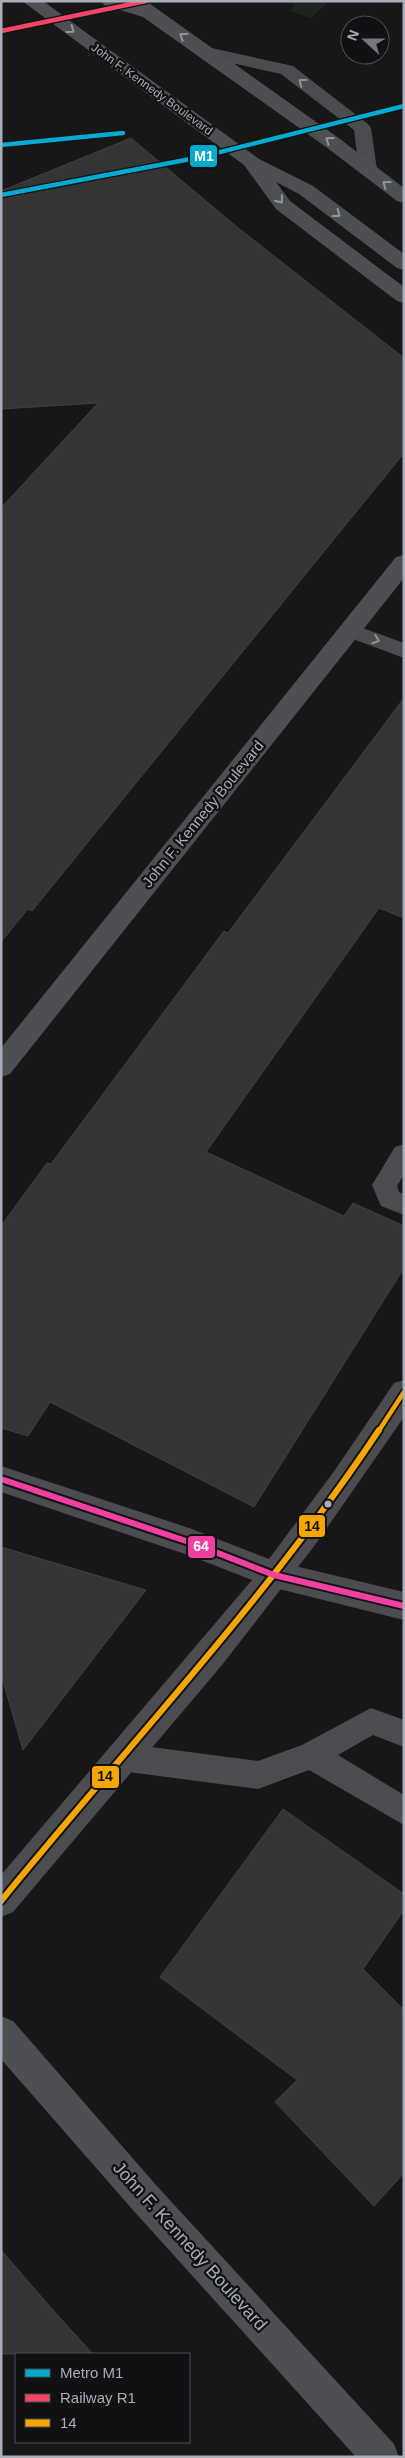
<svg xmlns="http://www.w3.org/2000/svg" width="405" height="2458" viewBox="0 0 405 2458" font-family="Helvetica,sans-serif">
<rect width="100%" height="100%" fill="#171717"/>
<polygon fill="#1d241e" points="283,1 329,1 311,18 289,11 295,5"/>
<g fill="#353536" stroke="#3f4043">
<polygon points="131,138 237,227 404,358 404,453 32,911 28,909 1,942 1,508 98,403 1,409 1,191"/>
<polygon points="404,698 404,918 379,908 206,1152 344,1216 353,1203 404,1226 404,1268 254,1507 50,1402 28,1436 1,1428 1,1226 47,1163 51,1164 224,931 228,933"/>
<polygon points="1,1547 146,1590 23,1750 1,1674"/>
<polygon points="283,1809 404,1894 404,1910 363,1969 404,2010 404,2173 374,2206 275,2102 297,2080 160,1977"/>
<polygon points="1,2250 52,2309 93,2354 1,2354"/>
</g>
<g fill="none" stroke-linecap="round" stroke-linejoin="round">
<g fill="#4b4c50" fill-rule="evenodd">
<polygon points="207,47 293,66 368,124 371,128 377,170 374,174 362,174 359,170 354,130 281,74 201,56 199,52 201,48"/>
<polygon points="349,623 404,643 404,658 342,635 339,630 342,625"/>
<polygon points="404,1144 404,1175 397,1186 399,1192 404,1194 404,1215 381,1206 372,1185 395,1147"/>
<polygon points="371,1708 404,1720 404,1747 373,1735 338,1755 404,1795 404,1825 309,1770 258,1789 121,1771 111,1767 107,1757 111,1747 121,1743 258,1761 302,1745"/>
</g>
<polygon fill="#4b4c50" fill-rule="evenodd" points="274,1561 404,1592 404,1620 263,1585 259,1575 263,1565"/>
<polygon fill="#4b4c50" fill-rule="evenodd" points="404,1380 404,1417 315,1545 222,1665 13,1912 1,1917 1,1875 252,1580 188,1555 1,1492 1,1466 192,1529 269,1559 335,1470 394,1383"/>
<g fill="#4d4f52" fill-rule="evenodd">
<polygon points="22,1 43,1 259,159 313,186 404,254 404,270 397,268 299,194 276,182 290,201 404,287 404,303 397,301 276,209 244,165"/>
<polygon points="101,1 146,1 340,139 404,188 404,203 397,201 326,147 143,17 104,5"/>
<polygon points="404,555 404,578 10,1074 1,1077 1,1048 396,557"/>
<polygon points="1,2016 13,2021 156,2185 394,2444 399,2457 356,2457 132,2209 1,2059"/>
</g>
<g stroke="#111113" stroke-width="8">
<polyline id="bus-1-far1" points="378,1432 404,1392"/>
</g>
<g stroke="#111113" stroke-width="10">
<path id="bus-1" d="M1 1901C129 1744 266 1600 379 1430"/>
</g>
<g stroke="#111113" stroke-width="10">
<polyline id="bus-2" points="1,1479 192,1543 274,1575 404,1606"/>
</g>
<use href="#bus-1-far1" stroke="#f7a600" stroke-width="4.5"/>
<use href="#bus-1" stroke="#f7a600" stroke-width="6"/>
<use href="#bus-2" stroke="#f240a1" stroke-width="6"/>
<g stroke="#111113" stroke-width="7">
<polyline id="rail-1" points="1,31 146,1"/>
</g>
<use href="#rail-1" stroke="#f34667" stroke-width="4.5"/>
<g stroke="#111113" stroke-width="7">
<g id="metro-1">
<polyline points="1,145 123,133"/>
<polyline points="1,195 196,158 404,106"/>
</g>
</g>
<use href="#metro-1" stroke="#00a9ce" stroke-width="4.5"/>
</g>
<defs><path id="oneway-chevron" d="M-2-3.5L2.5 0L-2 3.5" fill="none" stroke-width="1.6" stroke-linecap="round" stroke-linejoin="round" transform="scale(1.25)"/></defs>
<g stroke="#91969e">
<use href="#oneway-chevron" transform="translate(71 30) rotate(36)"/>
<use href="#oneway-chevron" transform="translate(183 36) rotate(-146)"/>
<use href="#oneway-chevron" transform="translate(329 140) rotate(-144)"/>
<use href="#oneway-chevron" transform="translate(386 184) rotate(-144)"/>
<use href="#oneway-chevron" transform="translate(280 200) rotate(51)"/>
<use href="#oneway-chevron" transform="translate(337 214) rotate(37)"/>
</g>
<g stroke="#8c9099">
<use href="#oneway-chevron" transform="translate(302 82) rotate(-143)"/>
<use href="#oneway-chevron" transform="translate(376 640) rotate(20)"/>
</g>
<circle fill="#a8adb8" stroke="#111113" stroke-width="2" cx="328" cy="1504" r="4.5"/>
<g text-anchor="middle" stroke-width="4.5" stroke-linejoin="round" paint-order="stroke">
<g font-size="12" fill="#a8adb8" stroke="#111113">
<text transform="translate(152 89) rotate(36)" y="4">John F. Kennedy Boulevard</text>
</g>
<g font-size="15" fill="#a8adb8" stroke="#111113">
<text transform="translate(203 814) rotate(-51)" y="5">John F. Kennedy Boulevard</text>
</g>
<g font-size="18" fill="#a8adb8" stroke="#111113">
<text transform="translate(190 2246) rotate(48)" y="6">John F. Kennedy Boulevard</text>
</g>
</g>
<g stroke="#111113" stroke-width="2">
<rect x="189" y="144" width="29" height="24" rx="5" fill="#00a9ce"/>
<rect x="298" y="1514" width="28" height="24" rx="5" fill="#f7a600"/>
<rect x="187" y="1535" width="29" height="24" rx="5" fill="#f240a1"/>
<rect x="91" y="1765" width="29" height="24" rx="5" fill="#f7a600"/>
</g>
<g font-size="14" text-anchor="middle" font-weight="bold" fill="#fff">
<text x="204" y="161">M1</text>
<text x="201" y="1551">64</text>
</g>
<g font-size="14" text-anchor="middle" font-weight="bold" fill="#111">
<text x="312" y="1531">14</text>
<text x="105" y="1781">14</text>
</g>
<rect width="405" height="2458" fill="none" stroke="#a8adb8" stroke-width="5"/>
<rect x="15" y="2353" width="175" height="90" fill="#111113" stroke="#4d4f55"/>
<rect x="25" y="2369" width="25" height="8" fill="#00a9ce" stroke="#4d4f55"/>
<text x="60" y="2378" font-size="15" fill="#a8adb8">Metro M1</text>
<rect x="25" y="2394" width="25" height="8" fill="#f34667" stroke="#4d4f55"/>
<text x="60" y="2403" font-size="15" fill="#a8adb8">Railway R1</text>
<rect x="25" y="2419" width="25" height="8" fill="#f7a600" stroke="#4d4f55"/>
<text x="60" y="2428" font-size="15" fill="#a8adb8">14</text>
<g transform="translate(365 40) rotate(291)"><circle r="24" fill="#111113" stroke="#4d4f55"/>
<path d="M0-4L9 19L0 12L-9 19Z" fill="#757880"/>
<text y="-8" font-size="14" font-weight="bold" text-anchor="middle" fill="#a8adb8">N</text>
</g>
</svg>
